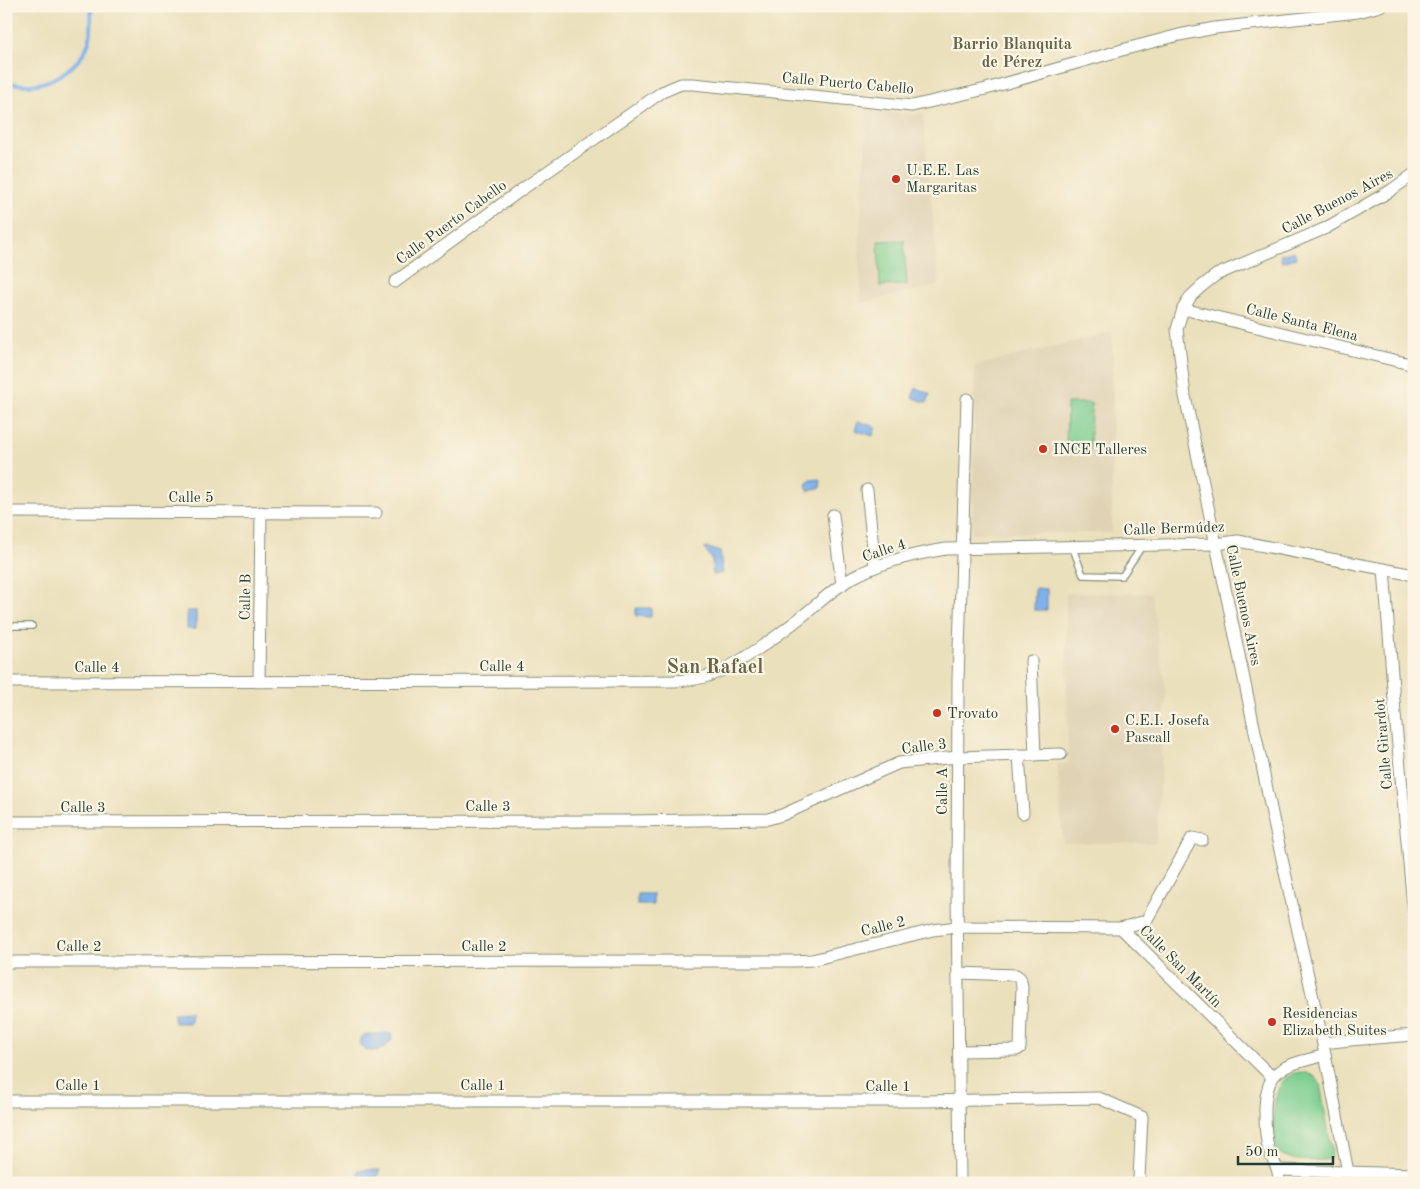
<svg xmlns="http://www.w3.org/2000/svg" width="1420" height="1189" viewBox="0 0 1420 1189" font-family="'Old Standard TT',serif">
<rect width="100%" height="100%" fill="#fcf5e5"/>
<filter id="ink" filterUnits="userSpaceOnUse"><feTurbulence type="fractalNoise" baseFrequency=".02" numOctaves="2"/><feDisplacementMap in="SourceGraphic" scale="10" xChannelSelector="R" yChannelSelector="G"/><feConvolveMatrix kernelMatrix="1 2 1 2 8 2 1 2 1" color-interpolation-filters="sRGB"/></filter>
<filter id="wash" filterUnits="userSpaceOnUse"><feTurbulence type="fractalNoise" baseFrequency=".0096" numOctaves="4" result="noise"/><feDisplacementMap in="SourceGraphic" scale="20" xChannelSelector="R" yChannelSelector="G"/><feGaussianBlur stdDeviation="1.12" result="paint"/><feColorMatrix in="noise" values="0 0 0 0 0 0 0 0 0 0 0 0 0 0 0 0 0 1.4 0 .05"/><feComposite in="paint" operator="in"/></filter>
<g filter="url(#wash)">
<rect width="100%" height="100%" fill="#ebe0bc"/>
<g fill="#e0d3b5">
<polygon points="868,110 911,115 923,114 939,285 861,303 859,243"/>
<polygon points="1113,332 1112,533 972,533 975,366"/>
<polygon points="1066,593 1151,593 1166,694 1156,843 1063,843 1057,764 1068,763"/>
</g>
<g fill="#7acd8f" stroke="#4c8562">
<polygon points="904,240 907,285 880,286 878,241"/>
<polygon points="1067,403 1091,403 1090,452 1066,452"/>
<path d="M1303 1072 1314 1076 1320 1084 1332 1152 1330 1159C1316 1161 1291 1163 1280 1153 1273 1146 1274 1136 1274 1127 1273 1106 1275 1072 1303 1072Z"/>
</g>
<g fill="#7fb1eb" stroke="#4f7790">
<polygon points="1294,251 1296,258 1282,262 1280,255"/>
<polygon points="916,388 930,394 927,403 912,397"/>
<polygon points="858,421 876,427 873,436 855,430"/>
<polygon points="819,479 821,481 820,488 808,491 806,484 811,480"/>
<polygon points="706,547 720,552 723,573 713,575 712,559 704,549"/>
<polygon points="1035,588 1047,589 1047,610 1034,610"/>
<polygon points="636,608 651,608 651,617 636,616"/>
<rect x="187" y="611" width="9" height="18"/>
<rect x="637" y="894" width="16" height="11"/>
<polygon points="190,1012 190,1023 174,1023 174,1013"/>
<path d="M387 1033 391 1034 392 1039C385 1050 377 1052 365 1050L360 1045V1038L364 1035Z"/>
<polygon points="358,1170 380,1170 376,1179 368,1183 359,1180 361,1178 358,1175"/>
</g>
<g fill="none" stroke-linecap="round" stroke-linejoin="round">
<path stroke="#7fb1eb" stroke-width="4" d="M6 83C14 84 22 85 30 85 53 84 83 64 89 41 93 30 91 18 91 6"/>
</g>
</g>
<g filter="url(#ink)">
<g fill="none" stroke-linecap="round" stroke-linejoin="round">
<g stroke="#858e78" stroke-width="8">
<g id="lane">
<polyline points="1072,546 1083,575 1122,576 1143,545"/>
<polyline points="6,626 32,626"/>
</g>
</g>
<g stroke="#858e78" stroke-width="13">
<g id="street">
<polyline points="395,282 521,190 662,92 681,84 693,84 912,106 986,89 1122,50 1179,35 1215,28 1358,12 1380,6"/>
<polyline points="1183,309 1414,365"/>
<polyline points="867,490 875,567"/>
<polyline points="6,512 376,513"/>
<polyline points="833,515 842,585"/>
<polyline points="1384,569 1395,714 1414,916"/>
<polyline points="1031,661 1035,755"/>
<polyline points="259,681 261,512"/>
<path d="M6 682 674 681C685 680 697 680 708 676 739 666 784 631 810 610 823 599 836 587 852 578 880 562 914 554 946 549L1216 544 1238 541 1414 575"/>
<polyline points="1019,755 1023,813"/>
<polyline points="6,822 626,821 768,819 782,815 899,763 957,757 1061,754"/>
<polyline points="1121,928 1146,921 1192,838 1202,840"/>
<polyline points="6,962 795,961 812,960 933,930 957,927 1121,928 1272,1077"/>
<polyline points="958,973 1016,975 1020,978 1022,986 1020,1048 1017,1050 959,1051"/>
<polyline points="1323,1043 1350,1040 1414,1035"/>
<polyline points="6,1101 923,1101 1099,1098 1142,1117 1139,1178"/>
<polyline points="1279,1170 1414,1174"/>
<polyline points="1348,1172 1321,1034 1274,823 1185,396 1177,329 1183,309 1191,296 1202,286 1216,275 1326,228 1390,191 1414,174"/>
<polyline points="960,1183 957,889 958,680 967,399"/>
<path d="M1279 1183C1279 1166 1274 1165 1269 1150 1265 1138 1265 1124 1265 1111 1265 1065 1287 1066 1325 1055"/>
</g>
</g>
<use href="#lane" stroke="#fff" stroke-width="5.5"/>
<use href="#street" stroke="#fff" stroke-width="11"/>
</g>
</g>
<g fill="#c8321e" stroke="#fcf5e5" stroke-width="2">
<circle cx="896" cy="179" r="5"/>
<circle cx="1043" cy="449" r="5"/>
<circle cx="937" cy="713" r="5"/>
<circle cx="1115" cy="729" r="5"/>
<circle cx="1272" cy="1022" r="5"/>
</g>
<g text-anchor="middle" stroke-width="4.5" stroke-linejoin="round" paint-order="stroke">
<g font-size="15" fill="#1f3d34" stroke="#fcf5e5">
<text transform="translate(848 83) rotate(5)" y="5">Calle Puerto Cabello</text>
<text transform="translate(1337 201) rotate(-28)" y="5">Calle Buenos Aires</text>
<text transform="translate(451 222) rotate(-36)" y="5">Calle Puerto Cabello</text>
<text transform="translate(1302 322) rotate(14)" y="5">Calle Santa Elena</text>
<text x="191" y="502">Calle 5</text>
<text transform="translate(1174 528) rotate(-2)" y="5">Calle Bermúdez</text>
<text transform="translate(884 550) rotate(-18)" y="5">Calle 4</text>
<text transform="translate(245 597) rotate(-89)" y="5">Calle B</text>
<text transform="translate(1244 605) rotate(78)" y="5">Calle Buenos Aires</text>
<text x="502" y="671">Calle 4</text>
<text x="97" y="672">Calle 4</text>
<text transform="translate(1383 744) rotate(-95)" y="5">Calle Girardot</text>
<text transform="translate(924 746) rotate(-7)" y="5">Calle 3</text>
<text transform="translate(942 791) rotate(-90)" y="5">Calle A</text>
<text x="488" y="811">Calle 3</text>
<text x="83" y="812">Calle 3</text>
<text transform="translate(883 926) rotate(-14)" y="5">Calle 2</text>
<text x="79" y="951">Calle 2</text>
<text x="484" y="951">Calle 2</text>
<text transform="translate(1181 966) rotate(45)" y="5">Calle San Martín</text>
<text x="78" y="1090">Calle 1</text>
<text x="483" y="1090">Calle 1</text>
<text x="888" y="1091">Calle 1</text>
</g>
<g font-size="15" fill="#1f3d34" stroke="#fcf5e5" text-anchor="start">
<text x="906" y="175">U.E.E. Las<tspan x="906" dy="17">Margaritas</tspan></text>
<text x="1053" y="454">INCE Talleres</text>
<text x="947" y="718">Trovato</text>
<text x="1125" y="725">C.E.I. Josefa<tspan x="1125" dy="17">Pascall</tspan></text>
<text x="1282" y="1018">Residencias<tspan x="1282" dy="17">Elizabeth Suites</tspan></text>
</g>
<g font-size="16" font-weight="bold" fill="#646548" stroke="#fcf5e5">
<text x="1012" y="49">Barrio Blanquita<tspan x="1012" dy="18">de Pérez</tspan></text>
</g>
<g font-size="20" font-weight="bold" fill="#646548" stroke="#fcf5e5">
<text x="715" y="673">San Rafael</text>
</g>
</g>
<rect width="1420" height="1189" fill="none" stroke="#fcf5e5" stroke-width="25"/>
<path d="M1238 1156v8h95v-8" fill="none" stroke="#1f3d34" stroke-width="2.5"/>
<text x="1245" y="1156" font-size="15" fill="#1f3d34" stroke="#fcf5e5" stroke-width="4" paint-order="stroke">50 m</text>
</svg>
